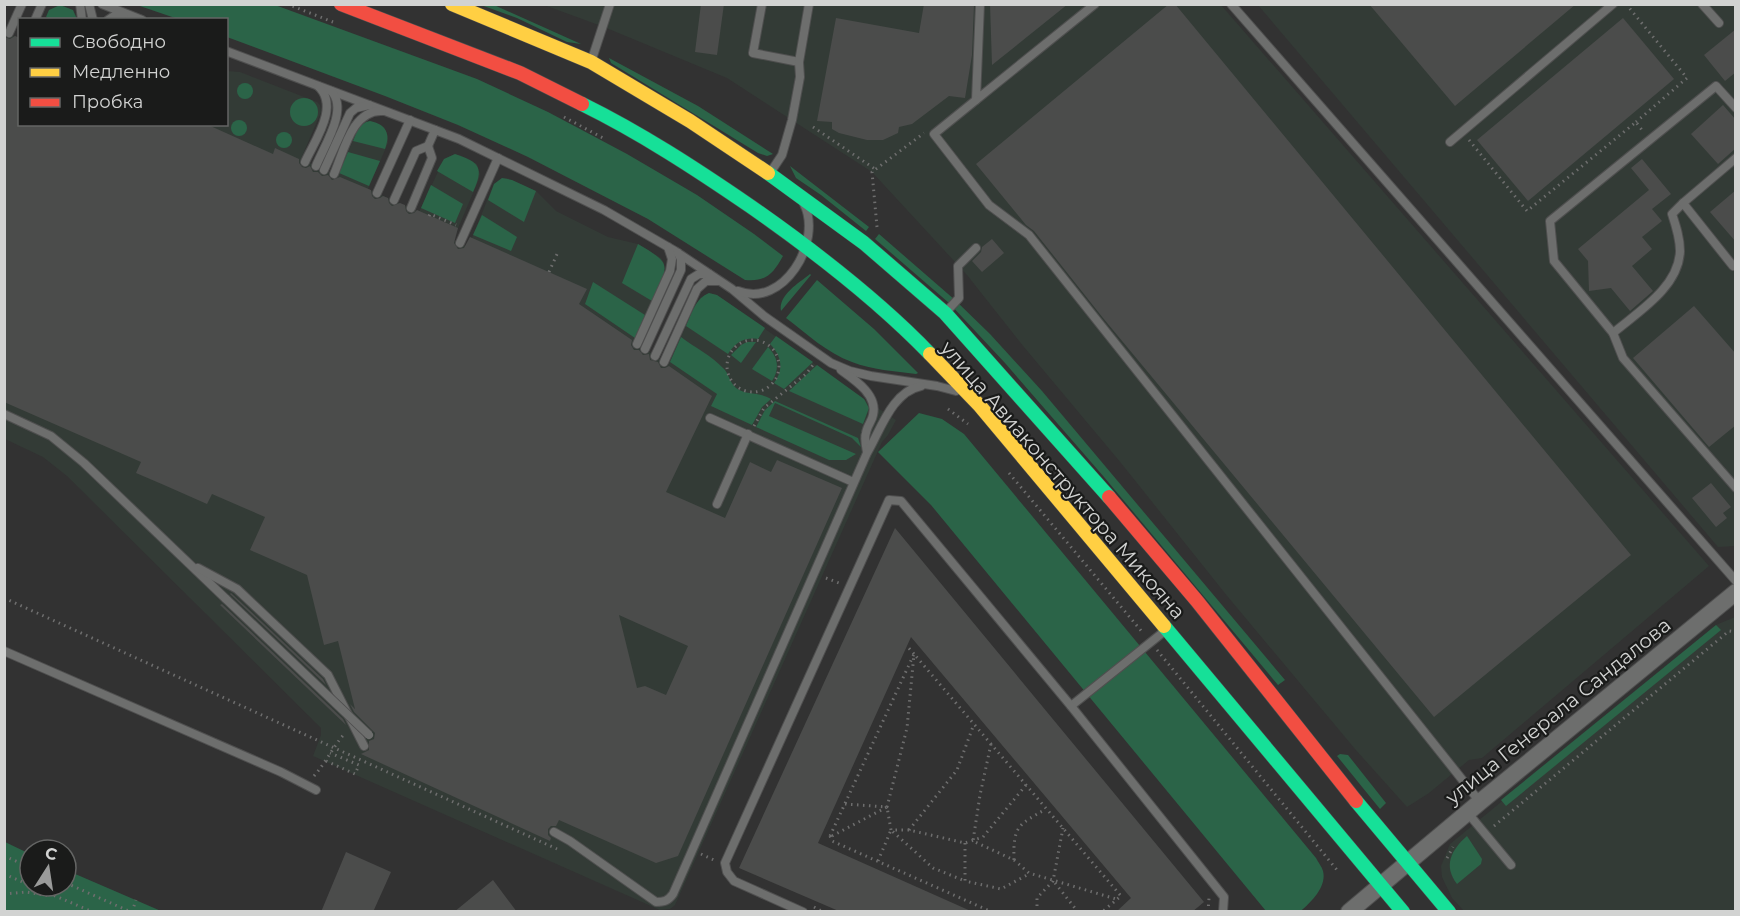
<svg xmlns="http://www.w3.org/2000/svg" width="1740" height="916" viewBox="0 0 1740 916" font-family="Montserrat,sans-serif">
<rect width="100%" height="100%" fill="#323232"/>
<g fill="#333b36">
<polygon points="544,5 1221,5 1709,566 1482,758 1469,760 1429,793 1407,807 1355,749 1228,597 1121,463 1024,347 967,275 872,172 727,78 604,27"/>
<polygon points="1258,5 1735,5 1735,546 1718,547"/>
<polygon points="4,32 19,38 20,124 226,124 227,71 240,72 317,102 320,105 321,112 301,159 338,176 359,126 365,122 370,121 384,127 388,136 388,143 368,189 419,212 444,159 455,154 477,164 480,174 479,179 453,240 468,247 494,184 502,178 507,178 536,191 556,211 608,237 638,244 661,258 664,263 663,275 634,341 668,365 696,304 701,297 709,293 717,295 864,399 896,420 888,435 882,442 675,905 670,909 660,910 313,756 321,735 321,728 67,476 43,457 5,439"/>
<polygon points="1735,617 1735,911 1464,911 1452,898 1442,877 1441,866 1450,844 1716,625"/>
</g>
<g fill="#2b6448">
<polygon points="60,5 73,10 77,19 50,19 46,17 49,10"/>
<path d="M137 5H275L477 79 548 112 627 154 697 195 754 234 783 256C773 274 766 282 745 280L648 219 528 157 458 125 385 96 227 37 226 20 178 19Z"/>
<polygon points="481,5 494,5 581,44 567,42 517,18"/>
<polygon points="609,58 698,106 773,154 767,156 758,153 611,63"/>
<circle cx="245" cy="91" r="8"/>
<circle cx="304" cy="112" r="14"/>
<circle cx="239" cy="128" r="8"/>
<path d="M370 121C386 124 391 134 385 149L353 141C357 132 359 123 370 121Z"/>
<circle cx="284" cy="140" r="8"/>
<polygon points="348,152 380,161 369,186 339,173"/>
<path d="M455 154C480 162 484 168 473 192L437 171 444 159Z"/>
<polygon points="790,166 869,227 866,231 821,195 796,178"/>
<polygon points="502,178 512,180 536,191 524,222 488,200 494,184"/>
<polygon points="431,185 463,204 455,223 421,208"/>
<polygon points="482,215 517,237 511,251 473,235"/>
<polygon points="879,234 955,300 990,334 1042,391 1285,680 1278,685 1104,477 1005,363 949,303 875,239"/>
<path d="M638 244C674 265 668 265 652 301L622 283Z"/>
<path d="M810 274 811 275 781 311C778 295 799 283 810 274Z"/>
<path d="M817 280 874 329 918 373 916 374C895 371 872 370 852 362 827 353 807 334 786 318Z"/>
<polygon points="593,282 645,315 635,338 585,304"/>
<path d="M709 293 717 295 765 328 758 339C744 337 735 343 728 354L686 326C692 313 695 299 709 293Z"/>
<path d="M776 336 813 362 784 389 774 383C784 370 782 356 770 344Z"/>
<path d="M681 337C694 347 712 356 723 368 729 373 729 382 736 388 747 396 757 391 771 399L762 407 752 425 711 406 717 394 670 362Z"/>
<polygon points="747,342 756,342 741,363 731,355 741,345"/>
<path d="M768 347C778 357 780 369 772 381L752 369Z"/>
<polygon points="817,365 864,399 869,408 863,424 789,391"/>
<polygon points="775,401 858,438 861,447 852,438 775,403 769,416 856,454 846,460 829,460 756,427 765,410"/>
<path d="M919 413 942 419 964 434 1316 858C1318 862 1322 867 1323 871 1327 887 1311 902 1301 911H1266L931 505 878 452Z"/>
<polygon points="1716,625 1721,630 1506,806 1501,800"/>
<polygon points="1340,754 1348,755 1386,803 1380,809 1337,756"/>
<path d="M1467 836 1482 859 1481 864 1457 884C1443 866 1451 850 1467 836Z"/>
<polygon points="5,842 30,854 30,886 66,886 66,870 161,911 5,911"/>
</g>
<g fill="#4b4c4b" fill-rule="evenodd">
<polygon points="701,4 724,4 717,55 695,52"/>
<polygon points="924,4 974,5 972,55 965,98 949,96 912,124 899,127 898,133 883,140 867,140 839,133 832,129 832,122 817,121 836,18 919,33"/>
<polygon points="990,4 1068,4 992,65"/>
<polygon points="1169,4 1175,4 1631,555 1434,717 1103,318 1034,231 1026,225 976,164"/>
<polygon points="1369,4 1576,4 1455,106"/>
<polygon points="1623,18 1674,79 1528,201 1477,140"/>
<polygon points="1736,29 1736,72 1725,81 1704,55"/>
<path d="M15 36 20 38V124H206L273 154 275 148 299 159V163L302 167 306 168 310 166 313 172H318L322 176 328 175 332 180 340 177 371 190 372 196 375 199 380 198 383 196 388 198 389 203 392 206 400 203 405 205 406 211 409 214 414 213 417 210 458 228 454 243 458 249 464 248 470 237 587 289 579 304 632 340 631 345 634 350H639L643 355 649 354 650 360 658 362 661 368H665L669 366 712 396 666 492 725 518 750 462 771 472 777 460 842 488 678 856 656 863 559 820 556 826H551L548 829V835L551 838 550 841 361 754 369 750V741L374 739 375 733 354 712 350 704 355 709 338 641 324 645 307 575 250 550 265 517 212 494 207 504 164 485 136 473 141 462 4 402V37L10 39ZM619 615 688 646 666 695 645 686 637 688Z"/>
<polygon points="1723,105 1736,120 1736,148 1718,164 1691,134"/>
<polygon points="1642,159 1671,194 1652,209 1662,221 1642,237 1652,249 1632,266 1653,291 1630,311 1611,288 1589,291 1588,261 1578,249 1649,190 1631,168"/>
<polygon points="1736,190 1736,242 1710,212"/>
<polygon points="992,239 1004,253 982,272 972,261 981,252 982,247"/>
<polygon points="1694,306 1736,354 1736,425 1709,447 1633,358"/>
<polygon points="1711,483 1731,507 1723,513 1727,518 1716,527 1692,498"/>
<polygon points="895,528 1204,902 1192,912 1116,912 1131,898 911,637 818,843 973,912 841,912 739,868"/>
<polygon points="231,593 323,679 326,685 230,594"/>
<polygon points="222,604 343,719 346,725 220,605"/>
<polygon points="346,852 391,872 373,912 321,912"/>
<polygon points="493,880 517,912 454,912"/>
</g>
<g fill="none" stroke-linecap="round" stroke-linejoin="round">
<g stroke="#4f4f4f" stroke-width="10">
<g id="lane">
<polyline points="80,4 82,20"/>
<polyline points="89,4 93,20"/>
<polyline points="102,4 142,20"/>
<polyline points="762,4 753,53 799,62"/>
<polyline points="980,4 976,100 1095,4"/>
<polyline points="1231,4 1736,581"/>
<polyline points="1702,4 1719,23"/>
<polyline points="35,20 42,4"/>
<polyline points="108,20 117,14 124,14"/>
<polyline points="9,33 22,4"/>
<polyline points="226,51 459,139 604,210 675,251 732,289 764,316 831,363 850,371 871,376 937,386 956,391"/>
<polyline points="591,62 610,4"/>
<polyline points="976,100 934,134 989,205 1029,235 1480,802"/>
<polyline points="1450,142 1613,4"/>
<polyline points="428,146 435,130"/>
<path d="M305 162C315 140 340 106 318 86"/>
<path d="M316 166C324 146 349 109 331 91"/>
<polyline points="324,170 350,113 356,108 369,105"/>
<polyline points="770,173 782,155 792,120 800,77 799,62 809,4"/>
<path d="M334 174C344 151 352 110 382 111"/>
<polyline points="377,193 410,120"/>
<polyline points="394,200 416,151 428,146 432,158 411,208"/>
<path d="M1683 203 1672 214C1676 226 1680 238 1680 251 1679 287 1638 312 1613 333L1554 261 1550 221 1716 86 1736 108"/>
<polyline points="460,243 498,158"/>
<polyline points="1733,266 1683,203 1736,158"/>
<path d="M738 291C783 309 823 242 804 204"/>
<polyline points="945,313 959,298 958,266 976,248"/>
<polyline points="1613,333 1623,358 1736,488"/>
<polyline points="637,344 670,271 672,259 668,247"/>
<polyline points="645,349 681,270 681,259 678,253"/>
<polyline points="655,356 691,279 699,274 709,274"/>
<polyline points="664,362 697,289 706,281 718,281"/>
<path d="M841 370C855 380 878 395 873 415 872 421 867 426 866 433 864 438 866 446 867 452"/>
<polyline points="4,414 51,436 84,463 226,599"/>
<polyline points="710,418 853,482"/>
<polyline points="717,504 748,434"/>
<polyline points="198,568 237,589 328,675 364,746"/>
<polyline points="4,651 281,772 316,790"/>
<polyline points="1071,706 1166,630"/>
<polyline points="1467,812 1511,865"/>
<path d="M554 832 570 841 656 902C664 902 668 901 673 894L867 453C881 429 892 392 921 386"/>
<polyline points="803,912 734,881 727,872 725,863 889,500 901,501 1071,706 1224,897 1223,912"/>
</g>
</g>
<g stroke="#4f4f4f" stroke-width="18">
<polyline id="street" points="1349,912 1480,802 1736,592"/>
</g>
<g stroke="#4f4f4f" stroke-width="15">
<g id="fast">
<path d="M582 104C641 133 696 169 750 206 813 250 876 298 930 354"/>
<polyline points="768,173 864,243 945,313 1109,497"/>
<polyline points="1164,626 1403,912"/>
<polyline points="1356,801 1449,912"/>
</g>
</g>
<g stroke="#4f4f4f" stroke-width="15">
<g id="slow">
<polyline points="452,4 591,62 690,121 768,173"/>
<polyline points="930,354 980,406 1164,626"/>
</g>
</g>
<g stroke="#4f4f4f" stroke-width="15">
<g id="jam">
<polyline points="341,4 520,73 582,104"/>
<polyline points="1109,497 1197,601 1356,801"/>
</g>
</g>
<g stroke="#6e6e6e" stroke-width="3" stroke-dasharray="1.5 4.5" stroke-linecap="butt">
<polyline points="287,4 333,22"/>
<polyline points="1626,4 1687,78 1636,122"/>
<polyline points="564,117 603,138"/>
<polyline points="813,127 875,169"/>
<polyline points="1469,140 1527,211 1636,122 1642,130"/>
<polyline points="429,216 430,214 456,225"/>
<polyline points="877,227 872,172 924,133"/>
<polyline points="549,272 558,252"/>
<circle cx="753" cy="366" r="26"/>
<polyline points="948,409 968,424"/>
<polyline points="754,426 764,408 806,374 813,365"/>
<polyline points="1009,473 1143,633"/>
<polyline points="826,578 839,583"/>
<polyline points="4,598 557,849"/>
<polyline points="1157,650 1337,870"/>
<path d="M991 744 980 795 973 841 1014 860C1013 826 1018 825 1046 809"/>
<polyline points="326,761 355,774 359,765 330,753"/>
<path d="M314 776C326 762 333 747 345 733"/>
<polyline points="845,804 887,807 907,728 914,654 907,646"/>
<polyline points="1494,826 1729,631 1736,632"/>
<polyline points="909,830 957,770 974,724"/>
<polyline points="830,836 914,654 1121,896 1102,912"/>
<polyline points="830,836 832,841 992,912"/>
<polyline points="832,836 887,807 891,830 909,830 965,843 983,837 1026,785"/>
<polyline points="965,843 965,881 1001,889 1029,874"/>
<polyline points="701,854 714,860"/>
<polyline points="4,856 30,867"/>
<polyline points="1447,858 1453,847"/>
<polyline points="1014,860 1029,873 1116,899"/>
<polyline points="878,861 891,830 933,868 965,881"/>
<polyline points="4,874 30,885"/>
<polyline points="66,883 131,912"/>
<polyline points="1055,883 1078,912"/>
<polyline points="32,886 93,912"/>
<polyline points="4,894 26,892 50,896"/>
<polyline points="814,907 823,912"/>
<polyline points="132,912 136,900"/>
<polyline points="1037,912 1037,898 1053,881 1063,828"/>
<polyline points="1208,912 1209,898"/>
</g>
<use href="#lane" stroke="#6d6e6d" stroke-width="8"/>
<use href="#street" stroke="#6d6e6d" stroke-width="16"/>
<use href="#fast" stroke="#16e098" stroke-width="14"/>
<use href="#slow" stroke="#ffcf43" stroke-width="14"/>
<use href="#jam" stroke="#f24e42" stroke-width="14"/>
<g stroke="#4f4f4f" stroke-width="10" stroke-linecap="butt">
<polyline id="lane-bridge" points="226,599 369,735"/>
</g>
<use href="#lane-bridge" stroke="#6d6e6d" stroke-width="8"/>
</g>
<g text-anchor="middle" stroke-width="4.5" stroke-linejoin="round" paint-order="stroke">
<g font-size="20" fill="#d2d3d2" stroke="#1a1b1a">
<text transform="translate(1063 480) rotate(49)" y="7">улица Авиаконструктора Микояна</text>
<text transform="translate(1558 711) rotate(-39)" y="7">улица Генерала Сандалова</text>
</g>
</g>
<rect width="1740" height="916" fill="none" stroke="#d2d3d2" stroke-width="12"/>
<rect x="18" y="18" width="210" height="108" fill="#1a1b1a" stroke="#646564" stroke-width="1.5"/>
<rect x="30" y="38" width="30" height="9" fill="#16e098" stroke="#646564" stroke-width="1.5"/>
<text x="72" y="48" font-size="18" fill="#d2d3d2">Свободно</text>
<rect x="30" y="68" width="30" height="9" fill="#ffcf43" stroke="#646564" stroke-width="1.5"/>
<text x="72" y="78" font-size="18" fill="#d2d3d2">Медленно</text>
<rect x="30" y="98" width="30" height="9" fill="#f24e42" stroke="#646564" stroke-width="1.5"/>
<text x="72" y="108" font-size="18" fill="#d2d3d2">Пробка</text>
<g transform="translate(48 868) rotate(12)"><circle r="28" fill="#1a1b1a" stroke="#646564" stroke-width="1.5"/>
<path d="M0-4.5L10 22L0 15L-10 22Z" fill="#9a9b9a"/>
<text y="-9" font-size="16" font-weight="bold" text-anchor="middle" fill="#d2d3d2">С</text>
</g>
</svg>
